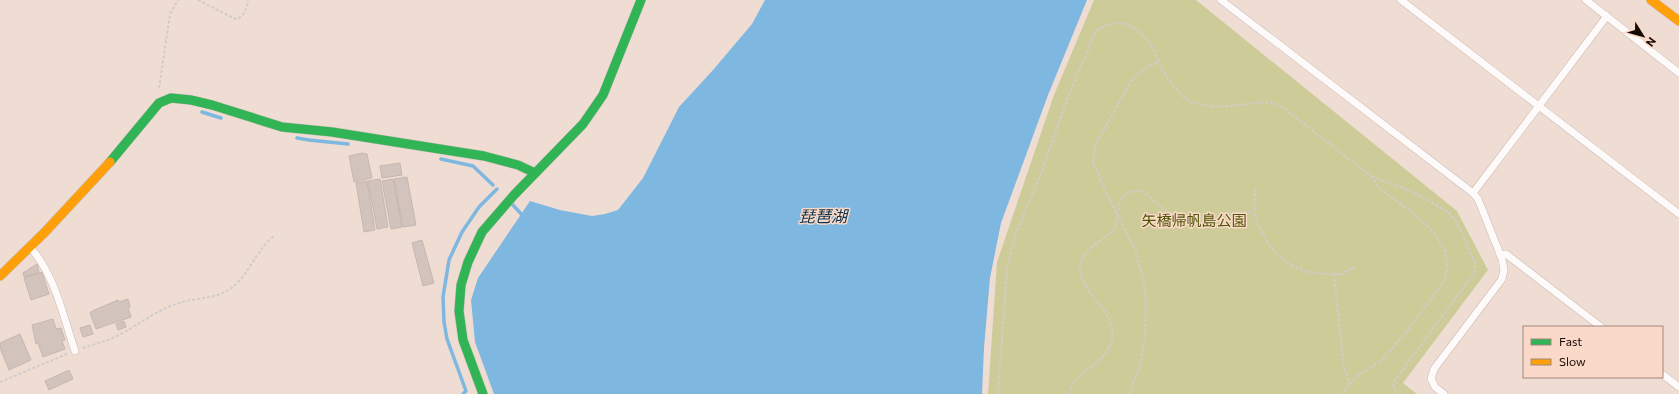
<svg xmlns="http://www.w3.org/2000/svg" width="1679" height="394" viewBox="0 0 1679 394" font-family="Commissioner,'Noto Sans JP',sans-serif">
<rect width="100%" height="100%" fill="#efddd4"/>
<polygon fill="#cdcc99" points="1094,0 1196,0 1457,211 1488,270 1403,383 1417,394 988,394 997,262 1054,95"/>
<polygon fill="#7eb8e1" points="765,0 1087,0 1048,95 1001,223 990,278 984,348 982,394 494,394 475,342 471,300 478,278 530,201 560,210 592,216 605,214 618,210 643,178 679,107 713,70 752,24"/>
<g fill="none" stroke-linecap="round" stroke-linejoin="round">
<g stroke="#7eb8e1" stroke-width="3.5">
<polyline points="202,112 221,118"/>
<polyline points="297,138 309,140 348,144"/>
<polyline points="441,159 473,166 493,185"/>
<polyline points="512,204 524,217"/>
<polyline points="463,394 466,391 447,339 444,322 443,297 449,260 462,232 479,207 497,189"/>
</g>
</g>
<g fill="#d2c4bc" stroke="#c5b7b0">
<polygon points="362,153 367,154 372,178 354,182 349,156"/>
<polygon points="400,163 402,175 382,178 380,166"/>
<polygon points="407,177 416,225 403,227 394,179"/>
<polygon points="380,179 388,227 377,229 368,181"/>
<polygon points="393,179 402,227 391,229 382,181"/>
<polygon points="367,181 375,230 364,232 356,183"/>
<polygon points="422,240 434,283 423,286 412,243"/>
<polygon points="37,264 39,272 24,277 23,273"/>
<polygon points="42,272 49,294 31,300 24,278"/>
<polygon points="128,299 130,307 128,308 131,317 96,329 90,313 92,311 118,300 119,302"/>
<polygon points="53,319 56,329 61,328 65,340 62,341 65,349 43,357 38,343 36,344 32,325"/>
<polygon points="124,321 126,327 118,330 116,324"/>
<polygon points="90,325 93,334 83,337 80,328"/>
<polygon points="20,334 31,360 9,370 0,348 0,343"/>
<polygon points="69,370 73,379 49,390 45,381"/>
</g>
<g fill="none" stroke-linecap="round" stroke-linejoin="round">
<g stroke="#c9bbb4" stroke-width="8">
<g id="lane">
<polyline points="1221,0 1473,193 1478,199 1502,259 1504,270 1502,279 1434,369 1431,379 1435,387 1444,394"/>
<polyline points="1401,0 1679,214"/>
<polyline points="1586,0 1679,73"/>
<polyline points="1473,193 1607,16"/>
<path d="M30 247C55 275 63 316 75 351"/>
<polyline points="1500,255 1506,254 1601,327"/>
<polyline points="1662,374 1679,387"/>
</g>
</g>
<g stroke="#c9bbb4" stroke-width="10">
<g id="fast">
<polyline points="110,162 159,103 171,98 191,100 212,105 282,127 332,132 484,156 518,165 535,173"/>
<polyline points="483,394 463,340 459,311 461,285 468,262 482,232 514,195 583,124 603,95 641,0"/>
</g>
</g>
<g stroke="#c9bbb4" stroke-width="10">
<g id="slow">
<polyline points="1651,0 1679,21"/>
<polyline points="0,276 45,232 110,162"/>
</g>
</g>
<g stroke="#d1ccca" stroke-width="2" stroke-dasharray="3 2" stroke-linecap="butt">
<path d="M198 0 235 19C245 17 246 9 248 0"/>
<polyline points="159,88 170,14 178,0"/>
<polyline points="1372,176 1417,194 1448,212 1456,221 1465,240 1475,263 1475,272 1395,380 1393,387 1398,394"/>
<polyline points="1255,188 1254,211 1258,225 1268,243 1278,255 1292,266 1308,272 1326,274 1341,274 1356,266"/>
<polyline points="1334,274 1344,369 1350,384"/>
<path d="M83 348C94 344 107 341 117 336 137 326 155 311 176 304 195 297 218 300 234 286 250 272 257 249 274 236"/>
<polyline points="0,382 67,354"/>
<path d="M998 394 1007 267 1016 233 1039 179 1068 97 1096 31C1119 15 1138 25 1152 47 1156 54 1158 62 1162 69 1167 78 1175 88 1183 96 1200 111 1227 106 1248 104 1255 103 1265 101 1272 103 1277 104 1282 108 1286 110L1371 176 1380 189 1408 209 1432 230 1444 249 1447 263 1445 280 1407 331 1383 359 1358 376 1341 394"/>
<path d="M1069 394C1075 369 1100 368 1110 346 1125 311 1068 288 1082 260 1088 247 1104 239 1115 229L1120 200 1129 192 1142 191C1152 198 1163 210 1174 215 1193 222 1233 213 1254 211"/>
<polyline points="1129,394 1140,367 1145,338 1146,300 1143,278 1135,249 1106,193 1093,162 1095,145 1132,80 1144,69 1159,61"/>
</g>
<use href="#lane" stroke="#fdfaf9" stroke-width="7"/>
<use href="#fast" stroke="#30b455" stroke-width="9"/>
<use href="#slow" stroke="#ff9f0a" stroke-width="9"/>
</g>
<g text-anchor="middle" stroke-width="3" stroke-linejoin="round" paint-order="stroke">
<g font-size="15" fill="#4e5506" stroke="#fbd9c8">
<text x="1194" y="226">矢橋帰帆島公園</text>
</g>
<g font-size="16" font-style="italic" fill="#09314a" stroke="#fbd9c8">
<text x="823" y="222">琵琶湖</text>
</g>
</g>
<rect x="1523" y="326" width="140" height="52" fill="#fbd9c8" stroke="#9f877a"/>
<rect x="1531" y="339" width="20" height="6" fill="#30b455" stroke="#9f877a"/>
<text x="1559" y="346" font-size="12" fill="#150b06">Fast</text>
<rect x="1531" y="359" width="20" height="6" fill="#ff9f0a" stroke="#9f877a"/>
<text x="1559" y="366" font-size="12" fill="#150b06">Slow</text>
<g transform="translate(1643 36) rotate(127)" stroke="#fbd9c8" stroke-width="3" paint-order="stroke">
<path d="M0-3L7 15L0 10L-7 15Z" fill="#150b06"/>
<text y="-6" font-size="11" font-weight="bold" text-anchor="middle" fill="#150b06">N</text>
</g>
</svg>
